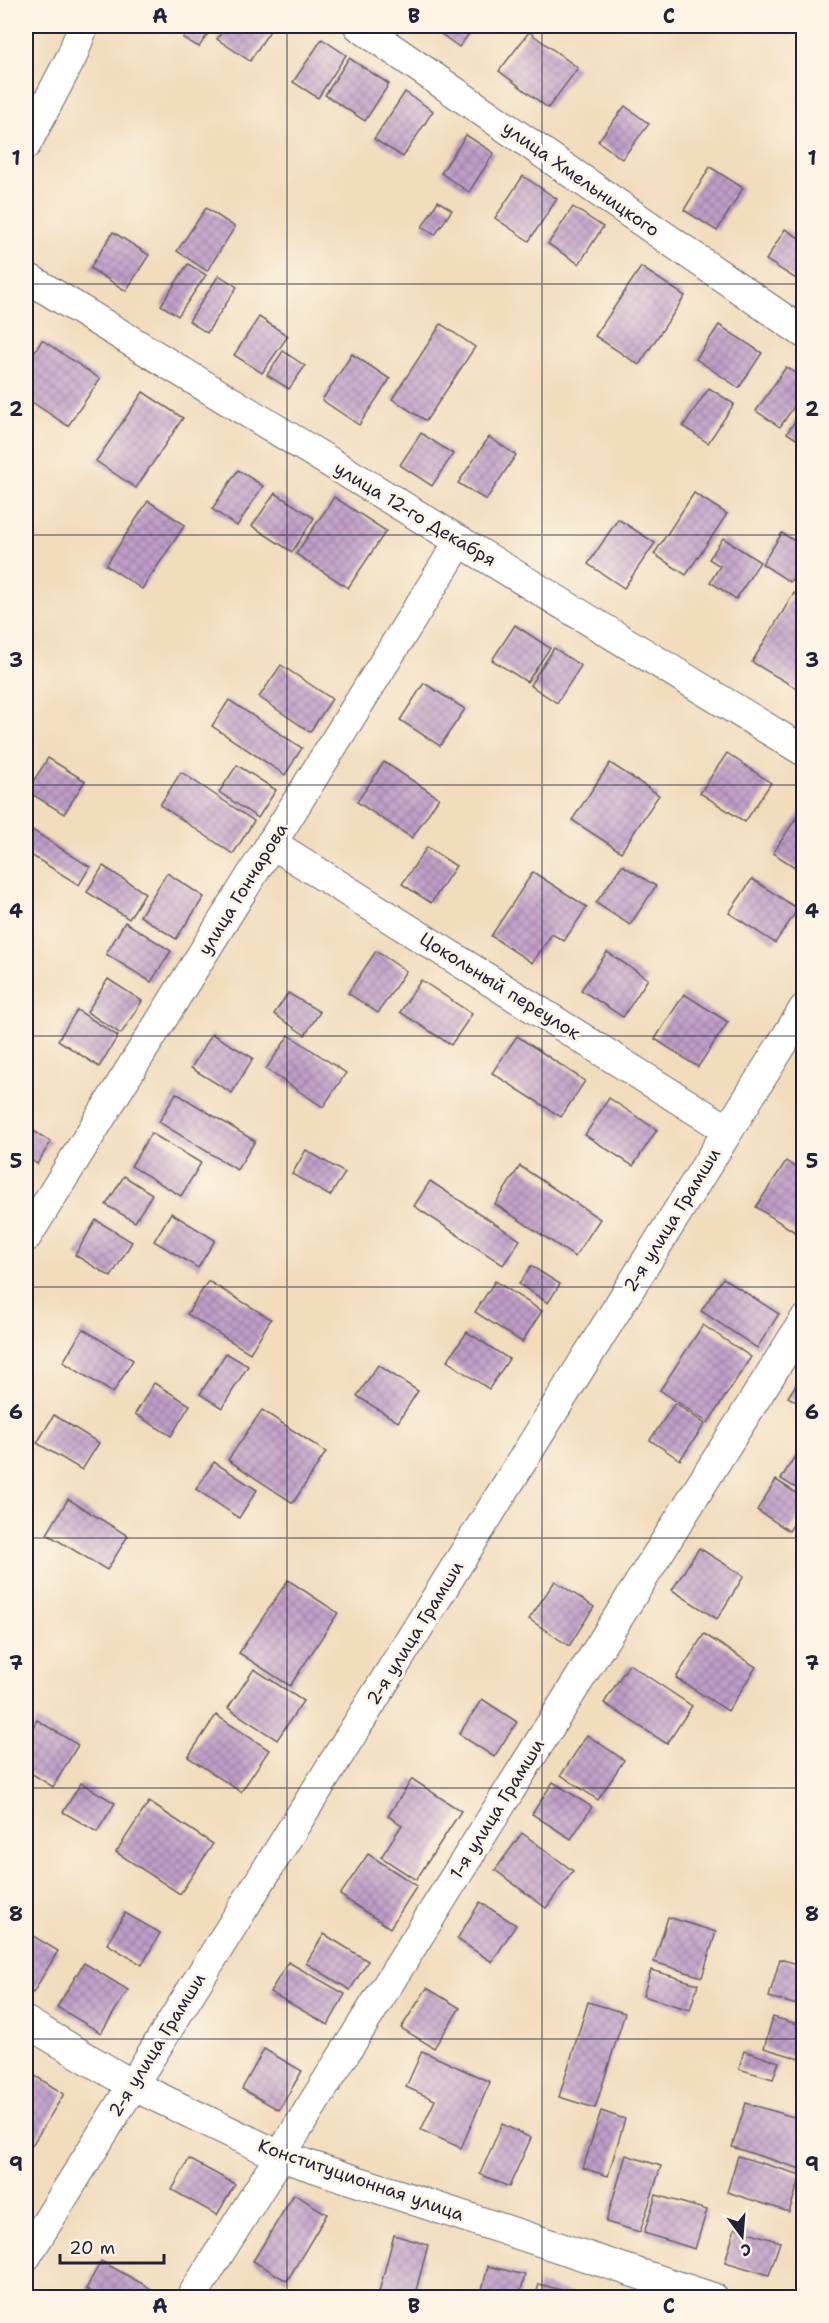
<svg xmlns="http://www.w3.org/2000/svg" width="829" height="2323" viewBox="0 0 829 2323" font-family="'Shantell Sans',sans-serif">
<defs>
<pattern id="building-cross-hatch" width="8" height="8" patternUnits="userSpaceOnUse" patternTransform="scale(1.5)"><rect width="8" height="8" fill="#c09ec8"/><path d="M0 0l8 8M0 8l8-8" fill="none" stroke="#9c80a4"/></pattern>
</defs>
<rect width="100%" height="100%" fill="#fcf5e5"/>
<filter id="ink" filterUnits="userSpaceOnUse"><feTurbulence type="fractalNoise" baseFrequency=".0167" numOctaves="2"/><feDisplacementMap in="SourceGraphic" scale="12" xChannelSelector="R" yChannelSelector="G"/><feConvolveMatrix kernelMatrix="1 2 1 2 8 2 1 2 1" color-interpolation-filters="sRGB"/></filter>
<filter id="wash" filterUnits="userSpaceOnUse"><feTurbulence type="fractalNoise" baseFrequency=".008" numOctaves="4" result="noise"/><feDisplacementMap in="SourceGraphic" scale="24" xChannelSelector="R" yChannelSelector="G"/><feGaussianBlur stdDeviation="1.35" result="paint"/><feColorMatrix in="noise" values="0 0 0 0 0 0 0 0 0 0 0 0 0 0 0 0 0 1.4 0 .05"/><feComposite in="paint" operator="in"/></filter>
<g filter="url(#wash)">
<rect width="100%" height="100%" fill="#f1dcbc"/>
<g id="blocks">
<g fill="url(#building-cross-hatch)">
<polygon points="177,26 213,26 199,47 183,38 186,32"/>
<polygon points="226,26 273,26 250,61 217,39"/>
<polygon points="430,26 475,26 459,47"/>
<polygon points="529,32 578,68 548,108 499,71"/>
<polygon points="322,39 346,55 318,98 293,82"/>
<polygon points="349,58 389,84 365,121 325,95"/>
<polygon points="405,92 433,111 403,157 374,139"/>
<polygon points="625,106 649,124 622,159 598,141"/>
<polygon points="466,135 494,153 469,192 441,173"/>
<polygon points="710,167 743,188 717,231 684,210"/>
<polygon points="523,176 557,199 529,241 495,218"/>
<polygon points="438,201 452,210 435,235 422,227"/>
<polygon points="573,207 603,227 579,264 548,244"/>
<polygon points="206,208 235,227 207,271 177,251"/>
<polygon points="785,229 804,241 804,284 766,260"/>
<polygon points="113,232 149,255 126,291 90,268"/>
<polygon points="188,264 206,275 178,316 161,305"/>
<polygon points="641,267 685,296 639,365 595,336"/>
<polygon points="219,275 237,287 207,333 189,321"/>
<polygon points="259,317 288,336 262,373 234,355"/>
<polygon points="441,324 475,347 426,421 392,399"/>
<polygon points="719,325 762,353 739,388 696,359"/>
<polygon points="42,340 100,379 68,426 26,398 26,365"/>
<polygon points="283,351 305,366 289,389 267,375"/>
<polygon points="352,354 390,379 359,425 322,400"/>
<polygon points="786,367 804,378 804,392 780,427 756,411"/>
<polygon points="709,388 734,404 708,443 683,426"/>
<polygon points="143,392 183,418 136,488 96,461"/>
<polygon points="804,408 804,444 787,433"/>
<polygon points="421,433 453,454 432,486 400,465"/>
<polygon points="489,437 516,455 486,500 458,483"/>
<polygon points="238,470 263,486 237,526 212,509"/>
<polygon points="275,493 314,518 292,552 252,526"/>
<polygon points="694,493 727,514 686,575 654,554"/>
<polygon points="334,497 386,531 348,588 296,554"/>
<polygon points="148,501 185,525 142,589 106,565"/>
<polygon points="618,519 655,543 624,588 588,564"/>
<polygon points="782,533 804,547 804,562 790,582 762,564"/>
<polygon points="723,538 760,562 736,599 710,582 720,566 709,559"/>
<polygon points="794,593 804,599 804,687 801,691 752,662"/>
<polygon points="515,625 550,648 527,682 492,660"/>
<polygon points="554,648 581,666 557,703 530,685"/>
<polygon points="281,665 332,699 310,732 259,697"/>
<polygon points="424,683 465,709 440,746 400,720"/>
<polygon points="229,700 302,748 285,775 212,726"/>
<polygon points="727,753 771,783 745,822 700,793"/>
<polygon points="48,758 85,781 64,814 27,791"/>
<polygon points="384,762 439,798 412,838 357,802"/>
<polygon points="610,763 659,795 621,852 572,820"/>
<polygon points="237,765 276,790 258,818 219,792"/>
<polygon points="181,772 254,821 233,854 160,805"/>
<polygon points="804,806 804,873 773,853"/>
<polygon points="29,828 90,867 79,885 26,852 26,833"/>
<polygon points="427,847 456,866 431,903 402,884"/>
<polygon points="622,865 656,886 630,925 596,903"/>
<polygon points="103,866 145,893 129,919 87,892"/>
<polygon points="533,872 587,907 564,941 552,934 532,963 491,936"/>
<polygon points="167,873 204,897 176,939 140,916"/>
<polygon points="752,879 798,909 775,943 729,913"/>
<polygon points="125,922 171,951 151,982 106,954"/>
<polygon points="376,951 406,971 378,1013 348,993"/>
<polygon points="607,952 648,979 623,1017 581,990"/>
<polygon points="108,979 142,1001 121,1034 87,1012"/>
<polygon points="421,980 472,1014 451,1045 400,1012"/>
<polygon points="288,993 320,1012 305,1035 274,1014"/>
<polygon points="684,994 728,1022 698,1067 655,1039"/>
<polygon points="77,1010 118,1036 99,1067 58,1040"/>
<polygon points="212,1034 253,1058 232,1093 191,1068"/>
<polygon points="289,1035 346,1073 323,1107 266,1069"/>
<polygon points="517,1036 585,1081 561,1117 492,1073"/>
<polygon points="176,1093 255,1141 237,1170 159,1122"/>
<polygon points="609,1098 657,1130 633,1166 585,1135"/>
<polygon points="26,1126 51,1142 37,1164 26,1156"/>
<polygon points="151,1133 201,1163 181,1196 131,1166"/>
<polygon points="306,1150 345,1173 330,1196 292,1174"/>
<polygon points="786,1161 804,1173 804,1238 756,1207"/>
<polygon points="520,1166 600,1219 575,1257 495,1204"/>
<polygon points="124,1176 152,1194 135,1222 106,1205"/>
<polygon points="430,1181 520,1240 503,1265 414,1206"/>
<polygon points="171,1213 215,1240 198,1268 154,1241"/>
<polygon points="96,1220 132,1242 111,1277 75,1255"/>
<polygon points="531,1266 560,1284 548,1303 519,1284"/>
<polygon points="723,1278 779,1314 757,1348 701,1311"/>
<polygon points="208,1281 271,1319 250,1353 187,1314"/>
<polygon points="495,1281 542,1311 522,1342 475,1312"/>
<polygon points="703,1325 751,1357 708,1423 660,1390"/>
<polygon points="83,1329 133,1360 113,1393 63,1362"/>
<polygon points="467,1332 509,1359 489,1389 447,1361"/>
<polygon points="226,1353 248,1366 222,1408 200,1394"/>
<polygon points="378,1365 418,1391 398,1422 357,1396"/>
<polygon points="804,1372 804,1406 788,1397"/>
<polygon points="154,1383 190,1405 171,1436 135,1414"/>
<polygon points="675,1403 705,1424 680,1460 650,1440"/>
<polygon points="262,1410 326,1452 293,1503 228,1460"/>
<polygon points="54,1415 99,1443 82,1470 37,1443"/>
<polygon points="798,1451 804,1454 804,1493 781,1479"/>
<polygon points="214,1462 257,1490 239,1518 196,1489"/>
<polygon points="776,1480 804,1498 804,1509 789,1531 757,1510"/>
<polygon points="68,1499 128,1536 107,1570 47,1534"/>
<polygon points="699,1548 744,1576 717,1619 672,1590"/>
<polygon points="288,1580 338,1613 290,1686 239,1653"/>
<polygon points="555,1581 594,1607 569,1646 529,1619"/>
<polygon points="704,1634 756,1667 728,1711 676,1678"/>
<polygon points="629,1664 692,1706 667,1744 604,1703"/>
<polygon points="254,1669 303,1701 277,1740 228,1708"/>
<polygon points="482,1699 517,1722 494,1757 459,1734"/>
<polygon points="216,1715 269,1750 241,1792 188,1757"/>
<polygon points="37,1720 78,1745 53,1787 26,1770 26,1739"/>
<polygon points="587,1735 624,1760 598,1800 561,1775"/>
<polygon points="412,1779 461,1811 416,1880 381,1857 402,1825 388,1816"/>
<polygon points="553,1782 592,1807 571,1839 532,1814"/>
<polygon points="81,1783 115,1803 97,1832 63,1812"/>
<polygon points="149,1802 213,1844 180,1894 116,1852"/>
<polygon points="522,1833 573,1871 546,1908 495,1870"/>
<polygon points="368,1854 417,1886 390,1928 340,1895"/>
<polygon points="480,1902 516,1925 492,1962 457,1939"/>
<polygon points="125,1913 160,1933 142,1965 107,1944"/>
<polygon points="668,1917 716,1932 702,1977 654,1962"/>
<polygon points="30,1934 58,1951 33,1993 26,1988 26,1941"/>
<polygon points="324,1934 368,1961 350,1990 306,1963"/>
<polygon points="780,1959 804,1966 804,2007 769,1997"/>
<polygon points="288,1962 345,1994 328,2025 270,1992"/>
<polygon points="84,1963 128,1990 101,2033 57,2007"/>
<polygon points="651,1970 698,1984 690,2010 643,1996"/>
<polygon points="427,1988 460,2008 434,2048 401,2028"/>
<polygon points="588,2002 625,2013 595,2108 559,2097"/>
<polygon points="773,2017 804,2026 804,2060 764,2048"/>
<polygon points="264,2049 302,2071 279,2110 242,2089"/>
<polygon points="422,2051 490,2082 461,2148 421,2130 435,2100 406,2087"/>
<polygon points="744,2051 779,2062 773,2079 739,2069"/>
<polygon points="29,2072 64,2094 29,2150 26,2148 26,2077"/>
<polygon points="746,2103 804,2120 804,2170 732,2147"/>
<polygon points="601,2111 625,2119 608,2176 583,2168"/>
<polygon points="502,2124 531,2138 509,2187 480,2174"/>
<polygon points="626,2155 661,2166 640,2232 606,2222"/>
<polygon points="738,2156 801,2175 789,2212 727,2192"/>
<polygon points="189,2159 235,2184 217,2215 172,2190"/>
<polygon points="294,2194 327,2214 287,2281 253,2261"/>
<polygon points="656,2195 707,2210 695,2249 644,2233"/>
<polygon points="735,2228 780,2242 769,2275 725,2262"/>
<polygon points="394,2235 428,2245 414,2298 402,2298 379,2292"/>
<polygon points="101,2261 139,2282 167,2298 102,2298 86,2289"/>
<polygon points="488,2266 525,2275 519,2298 480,2298"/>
<polygon points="539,2284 586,2297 586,2298 535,2298"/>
</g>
</g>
</g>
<g filter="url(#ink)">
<use href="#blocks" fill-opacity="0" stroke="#6a6368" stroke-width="1.5"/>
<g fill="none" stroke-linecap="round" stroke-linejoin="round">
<g stroke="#6a6368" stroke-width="32">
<g id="minor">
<polyline points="359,26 804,333"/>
<polyline points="26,144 72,56 83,26"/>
<polyline points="26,277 804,751"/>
<polyline points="271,843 728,1130"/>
<polyline points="26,1237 460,541"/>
<polyline points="26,2022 132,2085 280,2156 713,2298"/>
<polyline points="26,2256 804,1009"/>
<polyline points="191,2298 804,1321"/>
</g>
</g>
<use href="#minor" stroke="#fff" stroke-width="30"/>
</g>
</g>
<path fill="none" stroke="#22223b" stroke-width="1.5" stroke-opacity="0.55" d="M287 26V2298M542 26V2298M26 284H804M26 535H804M26 785H804M26 1036H804M26 1287H804M26 1538H804M26 1788H804M26 2039H804"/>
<g text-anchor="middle" stroke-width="6" stroke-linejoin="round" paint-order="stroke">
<g font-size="18" fill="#22223b" stroke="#fcf5e5">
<text transform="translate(581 179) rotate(35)" y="6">улица Хмельницкого</text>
<text transform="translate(415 514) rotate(31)" y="6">улица 12-го Декабря</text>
<text transform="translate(243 889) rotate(-58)" y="6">улица Гончарова</text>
<text transform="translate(500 986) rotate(32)" y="6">Цокольный переулок</text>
<text transform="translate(672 1220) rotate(-58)" y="6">2-я улица Грамши</text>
<text transform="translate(415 1633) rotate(-58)" y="6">2-я улица Грамши</text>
<text transform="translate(497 1809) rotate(-58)" y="6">1-я улица Грамши</text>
<text transform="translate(157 2045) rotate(-58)" y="6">2-я улица Грамши</text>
<text transform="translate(361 2180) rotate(19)" y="6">Конституционная улица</text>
</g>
</g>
<rect width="829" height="2323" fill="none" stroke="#fcf5e5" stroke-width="66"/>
<g transform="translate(742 2236) rotate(164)" stroke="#fcf5e5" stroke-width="4.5" paint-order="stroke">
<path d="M0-4.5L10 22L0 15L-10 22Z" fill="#22223b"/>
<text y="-9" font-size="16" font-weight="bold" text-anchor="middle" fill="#22223b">С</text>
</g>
<path d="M60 2254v9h104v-9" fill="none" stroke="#22223b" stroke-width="3"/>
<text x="69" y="2254" font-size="18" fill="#22223b" stroke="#fcf5e5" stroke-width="4.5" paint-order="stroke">20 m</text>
<rect x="33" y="33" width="763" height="2257" fill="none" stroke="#22223b" stroke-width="2"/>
<g font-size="20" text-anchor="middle" font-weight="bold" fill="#22223b">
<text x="160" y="23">A</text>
<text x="414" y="23">B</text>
<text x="669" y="23">C</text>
<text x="16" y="165">1</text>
<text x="812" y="165">1</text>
<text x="16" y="416">2</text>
<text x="812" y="416">2</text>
<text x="16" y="667">3</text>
<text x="812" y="667">3</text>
<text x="16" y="918">4</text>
<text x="812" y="918">4</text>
<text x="16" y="1168">5</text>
<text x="812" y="1168">5</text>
<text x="16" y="1419">6</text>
<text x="812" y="1419">6</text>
<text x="16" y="1670">7</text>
<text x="812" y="1670">7</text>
<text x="16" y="1921">8</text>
<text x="812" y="1921">8</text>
<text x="16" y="2171">9</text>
<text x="812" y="2171">9</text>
<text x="160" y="2313">A</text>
<text x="414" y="2313">B</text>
<text x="669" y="2313">C</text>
</g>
</svg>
